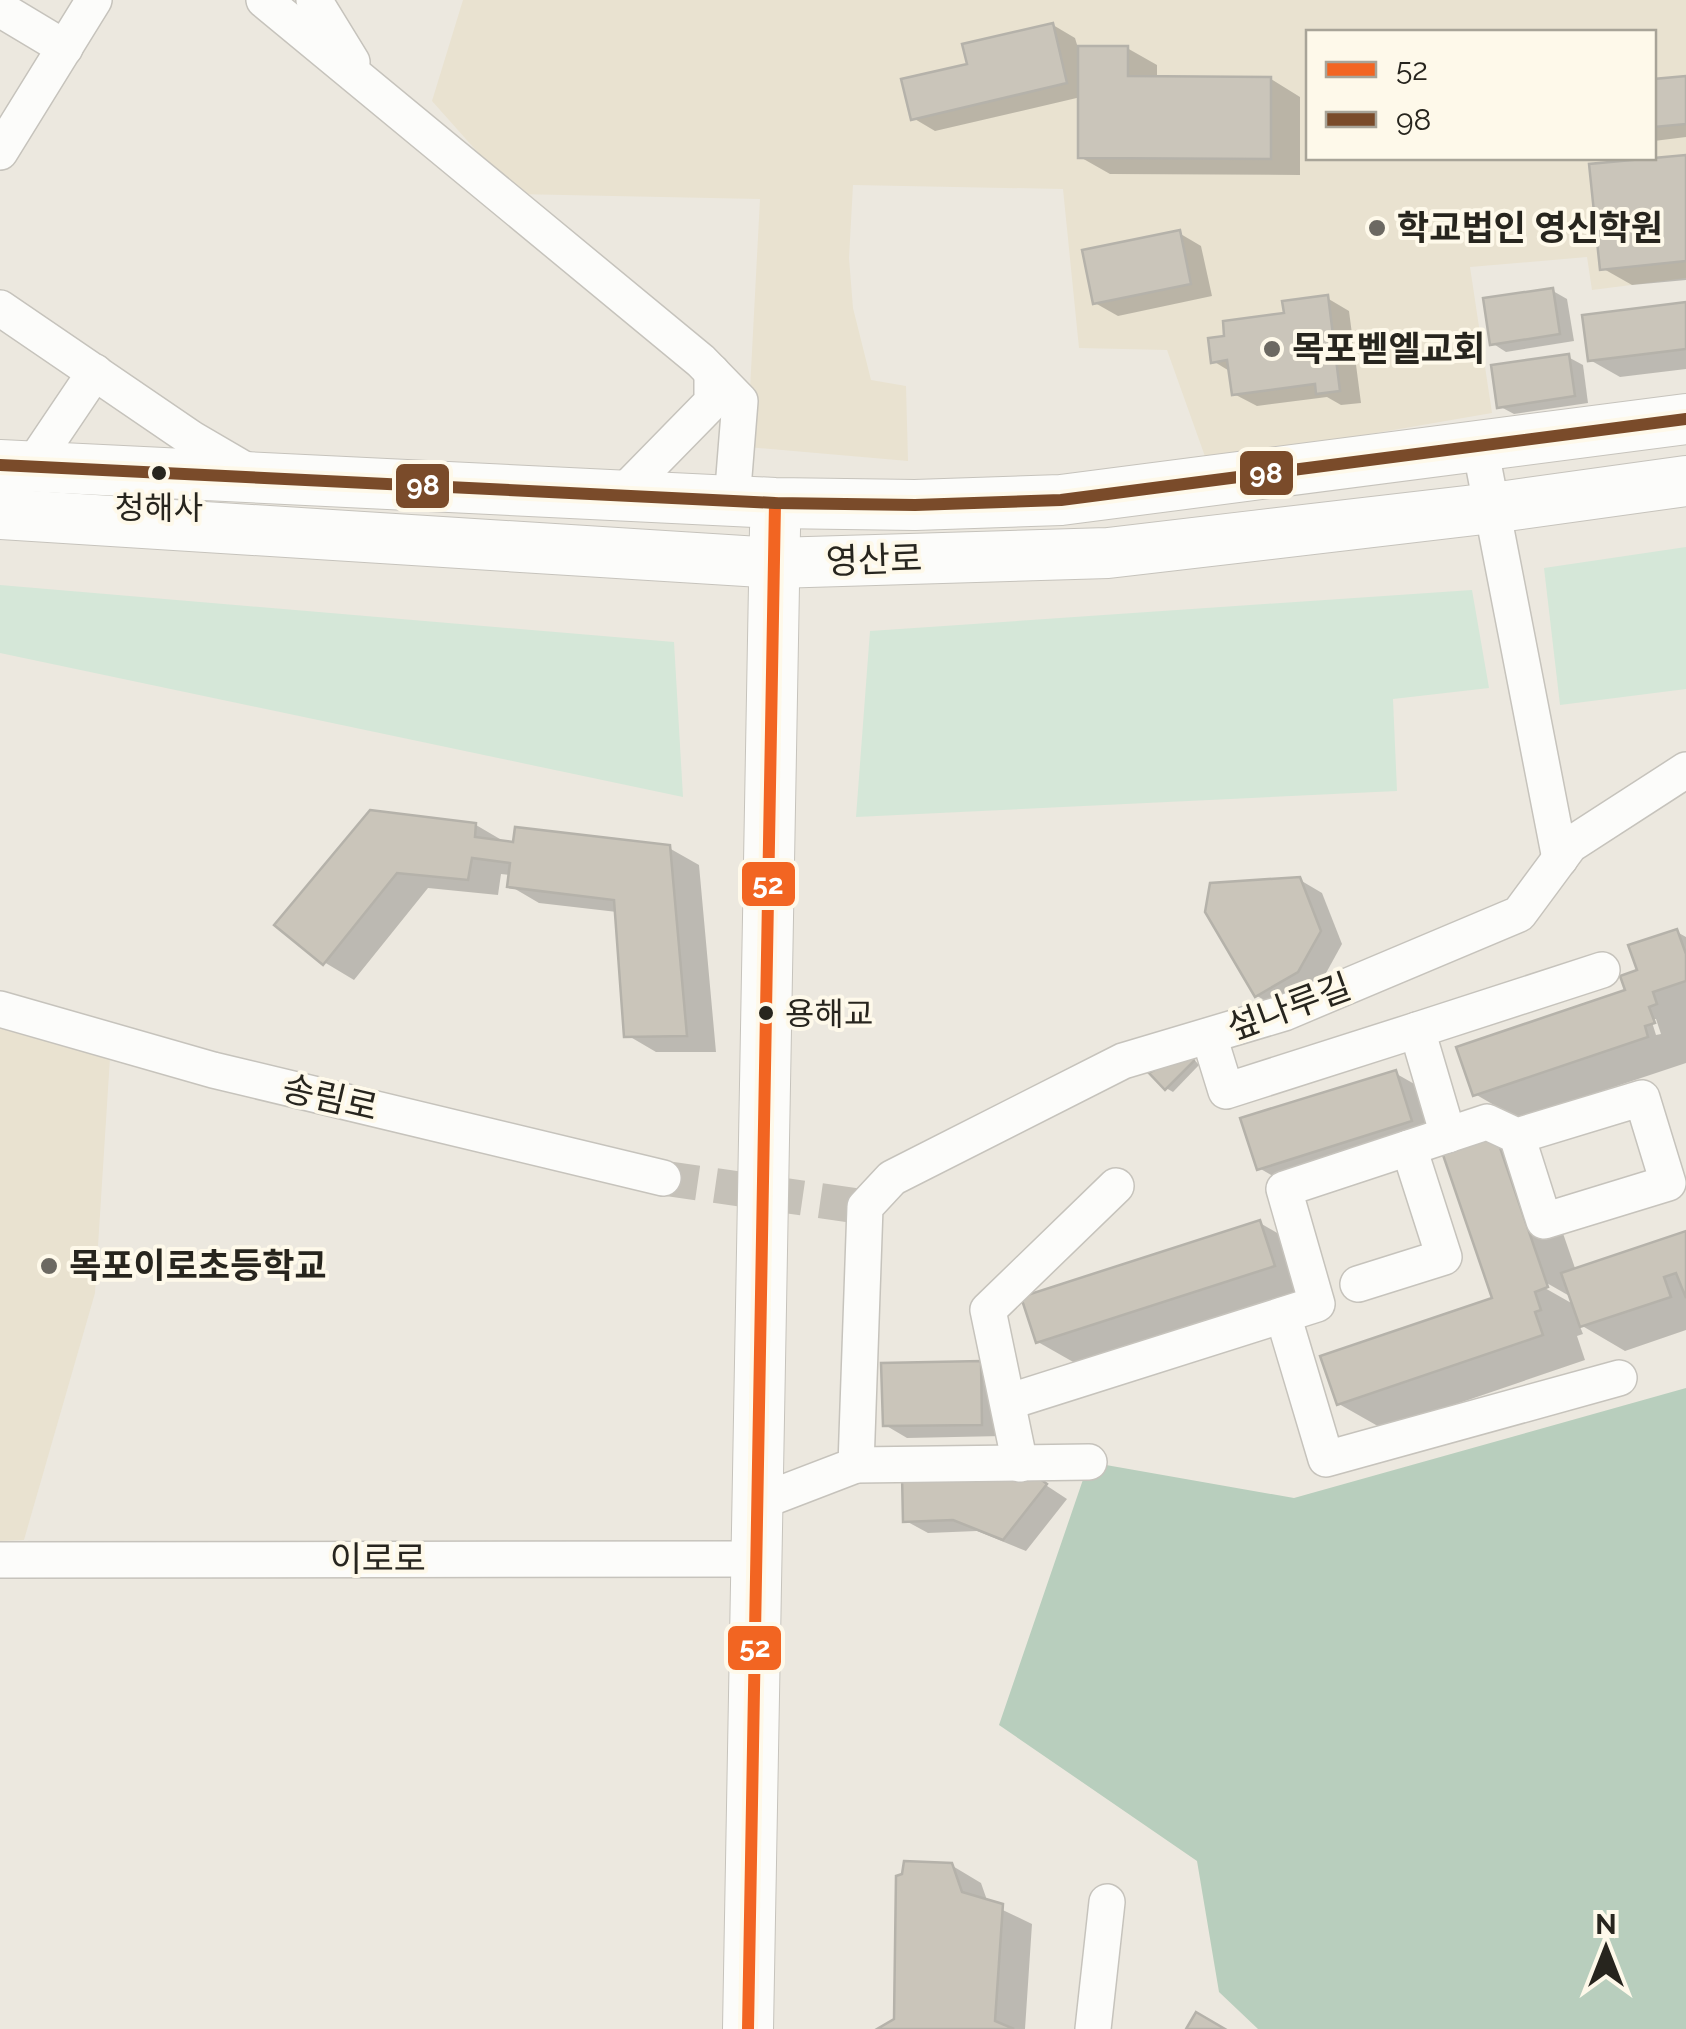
<svg xmlns="http://www.w3.org/2000/svg" width="1686" height="2029" viewBox="0 0 1686 2029" font-family="Raleway,'Noto Sans KR',sans-serif">
<rect width="100%" height="100%" fill="#ece8df"/>
<g fill="#e9e2d0" fill-rule="evenodd">
<path d="M463 0H1686V278L1592 290 1587 257 1470 267 1492 413 1207 462 1167 350 1079 348 1063 189 853 185 849 258 853 308 871 380 906 386 908 461 747 447 760 199 515 194 432 101ZM1308 32H1654V158H1308Z"/>
<polygon points="0,1028 110,1058 95,1293 24,1540 0,1541"/>
</g>
<g fill="#d5e7d8">
<polygon points="1686,547 1686,689 1560,705 1544,568"/>
<polygon points="0,585 674,642 683,797 0,653"/>
<polygon points="1472,590 1489,688 1393,699 1397,791 856,817 870,631"/>
</g>
<polygon fill="#b8cebd" points="1686,1388 1686,2029 1258,2029 1219,1992 1197,1861 999,1725 1089,1462 1294,1498"/>
<g fill="#0003" fill-rule="evenodd">
<polygon points="1053,25 1075,38 1078,48 1127,48 1157,65 1157,79 1271,79 1300,97 1300,175 1110,174 1080,157 1081,97 935,131 913,118 970,66"/>
<polygon points="1686,78 1686,137 1654,141 1654,82"/>
<polygon points="1686,157 1686,280 1632,285 1602,268"/>
<polygon points="1179,233 1201,246 1212,296 1118,316 1095,303"/>
<polygon points="1553,291 1567,299 1574,341 1506,352 1492,343"/>
<polygon points="1327,298 1349,311 1361,403 1341,405 1327,397 1257,406 1234,394 1231,372 1213,361 1227,338"/>
<polygon points="1686,304 1686,369 1620,377 1590,360"/>
<polygon points="1568,357 1583,365 1588,403 1514,414 1499,406"/>
<polygon points="476,825 505,842 669,848 699,865 716,1052 656,1052 627,1035 617,912 539,903 510,886 511,875 501,874 498,895 428,888 354,980 324,962 277,925"/>
<polygon points="1300,880 1322,893 1342,944 1320,984 1279,1008 1257,996"/>
<path d="M1677 932 1686 937V1063L1518 1119 1475 1094 1628 992 1640 971ZM1651 1019H1656L1661 1034 1656 1035Z"/>
<polygon points="1190,1055 1199,1065 1173,1092 1166,1088"/>
<path d="M1395 1073 1439 1098 1455 1150 1495 1136 1538 1161 1576 1271 1686 1234V1330L1625 1351 1579 1324 1583 1334 1577 1336 1585 1360 1383 1429 1339 1404 1495 1299 1443 1149 1302 1193 1259 1168ZM1538 1278 1573 1298V1304L1536 1283Z"/>
<polygon points="1260,1223 1303,1248 1317,1290 1082,1367 1038,1342"/>
<polygon points="980,1363 1002,1376 1003,1436 907,1438 885,1425"/>
<polygon points="1035,1478 1067,1499 1026,1551 977,1531 928,1533 906,1521"/>
<polygon points="951,1865 981,1883 988,1903 1032,1924 1025,2029 882,2029 896,2020"/>
</g>
<g fill="#cac5ba" stroke="#b5b2aa" stroke-width="2.5">
<polygon points="1053,23 1067,83 911,120 901,79 967,64 962,44"/>
<polygon points="1078,46 1128,46 1128,76 1271,77 1271,159 1078,158"/>
<polygon points="1686,76 1686,124 1654,127 1654,79"/>
<polygon points="1686,155 1686,261 1600,270 1589,164"/>
<polygon points="1180,230 1191,284 1093,304 1082,250"/>
<polygon points="1553,288 1560,334 1490,345 1483,298"/>
<polygon points="1328,295 1340,391 1316,394 1315,384 1232,395 1227,360 1211,363 1208,338 1224,336 1223,321 1284,313 1282,301"/>
<polygon points="1686,302 1686,349 1588,361 1582,315"/>
<polygon points="1569,354 1575,396 1497,408 1491,365"/>
<polygon points="370,810 476,823 475,837 513,842 515,827 670,845 687,1036 624,1037 614,900 507,887 510,863 472,858 468,880 397,873 323,965 274,925"/>
<polygon points="1300,877 1321,931 1298,972 1255,997 1205,912 1210,883"/>
<polygon points="1677,929 1686,954 1686,981 1653,992 1657,1004 1649,1007 1655,1023 1645,1026 1648,1037 1473,1096 1456,1047 1625,990 1620,976 1637,970 1628,945"/>
<polygon points="1190,1052 1194,1061 1165,1090 1149,1073"/>
<polygon points="1396,1070 1412,1121 1257,1170 1240,1118"/>
<polygon points="1495,1133 1548,1287 1535,1292 1541,1310 1535,1312 1543,1335 1337,1405 1320,1356 1492,1298 1442,1152"/>
<polygon points="1260,1220 1275,1266 1036,1343 1021,1297"/>
<polygon points="1686,1231 1686,1298 1676,1273 1664,1277 1671,1297 1580,1327 1561,1273"/>
<polygon points="981,1361 982,1425 883,1426 881,1363"/>
<polygon points="902,1475 1035,1475 1047,1484 1003,1540 953,1520 903,1522"/>
<polygon points="904,1861 952,1863 962,1892 1003,1904 995,2021 1014,2029 877,2029 894,2019 896,1876 902,1874"/>
<polygon points="1196,2012 1225,2029 1186,2029"/>
</g>
<g fill="none" stroke-linecap="round" stroke-linejoin="round">
<polyline stroke="#c5c1b8" stroke-width="35" stroke-dasharray="35 18" stroke-linecap="butt" points="663,1178 865,1207"/>
<g stroke="#c6c3bc" stroke-width="38">
<g id="street">
<polyline points="264,0 701,361 740,401 732,501"/>
<polyline points="314,0 352,62"/>
<polyline points="0,9 65,48"/>
<polyline points="0,152 94,0"/>
<polyline points="0,308 192,439 254,475"/>
<polyline points="1480,447 1560,859"/>
<polyline points="31,467 95,372"/>
<polyline points="621,495 712,402 712,372"/>
<polyline points="0,1009 213,1070 663,1178"/>
<polyline points="1209,1036 1226,1091 1417,1030"/>
<polyline points="1448,1135 1417,1030 1602,970"/>
<polyline points="1358,1284 1444,1257 1409,1148"/>
<polyline points="1283,1315 1326,1459 1619,1378"/>
<polyline points="1008,1402 1317,1304 1284,1189 1487,1122 1517,1136 1642,1098 1668,1183 1544,1221 1517,1136"/>
<polyline points="1020,1464 988,1310 1116,1186"/>
<polyline points="856,1465 1089,1462"/>
<polyline points="757,1503 856,1465 865,1207 892,1178 1123,1061 1284,1013 1519,914 1570,845 1686,770"/>
<polyline points="0,1560 756,1559"/>
<polyline points="1093,2029 1107,1902"/>
</g>
</g>
<g stroke="#c6c3bc" stroke-width="52">
<g id="secondary">
<polyline points="0,465 775,503 915,505 1061,500 1686,419"/>
<polyline points="0,514 775,563 1108,553 1492,508 1686,481"/>
<polyline points="748,2029 775,529"/>
</g>
</g>
<use href="#street" stroke="#fcfcfa" stroke-width="35"/>
<use href="#secondary" stroke="#fcfcfa" stroke-width="50"/>
<g stroke="#fef9ea" stroke-width="20">
<polyline id="bus-1" points="748,2029 775,503"/>
</g>
<g stroke="#fef9ea" stroke-width="20">
<polyline id="bus-2" points="0,465 775,503 915,505 1061,500 1686,419"/>
</g>
<use href="#bus-1" stroke="#f26522" stroke-width="12"/>
<use href="#bus-2" stroke="#7a4b2a" stroke-width="12"/>
</g>
<g fill="#6c6962" stroke="#fef9ea" stroke-width="4">
<circle cx="1377" cy="228" r="10"/>
<circle cx="1272" cy="349" r="10"/>
<circle cx="49" cy="1266" r="10"/>
</g>
<g fill="#27251e" stroke="#fef9ea" stroke-width="4">
<circle cx="159" cy="473" r="9"/>
<circle cx="766" cy="1013" r="9"/>
</g>
<g text-anchor="middle" stroke-width="8" stroke-linejoin="round" paint-order="stroke">
<g font-size="32" fill="#27251e" stroke="#fef9ea">
<text x="159" y="519">청해사</text>
<text x="785" y="1025" text-anchor="start">용해교</text>
</g>
<g font-size="35" font-weight="bold" fill="#27251e" stroke="#fef9ea" text-anchor="start">
<text x="1397" y="240">학교법인 영신학원</text>
<text x="1292" y="361">목포벧엘교회</text>
<text x="69" y="1278">목포이로초등학교</text>
</g>
<g font-size="35" fill="#27251e" stroke="#fef9ea">
<text transform="translate(874 560) rotate(-2)" y="12">영산로</text>
<text transform="translate(1289 1007) rotate(-20)" y="12">섶나루길</text>
<text transform="translate(330 1098) rotate(13)" y="12">송림로</text>
<text x="378" y="1571">이로로</text>
</g>
</g>
<g stroke="#fef9ea" stroke-width="4">
<rect x="1238" y="449" width="57" height="48" rx="10" fill="#7a4b2a"/>
<rect x="394" y="462" width="57" height="48" rx="10" fill="#7a4b2a"/>
<rect x="740" y="860" width="57" height="48" rx="10" fill="#f26522"/>
<rect x="726" y="1624" width="57" height="48" rx="10" fill="#f26522"/>
</g>
<g font-size="28" text-anchor="middle" font-weight="bold" fill="#fff">
<text x="1266" y="483">98</text>
<text x="423" y="495">98</text>
<text x="768" y="894">52</text>
<text x="755" y="1657">52</text>
</g>
<rect x="1306" y="30" width="350" height="130" fill="#fef9ea" stroke="#a8a498" stroke-width="2.5"/>
<rect x="1326" y="62" width="50" height="15" fill="#f26522" stroke="#a8a498" stroke-width="2.5"/>
<text x="1396" y="80" font-size="30" fill="#27251e">52</text>
<rect x="1326" y="112" width="50" height="15" fill="#7a4b2a" stroke="#a8a498" stroke-width="2.5"/>
<text x="1396" y="130" font-size="30" fill="#27251e">98</text>
<g transform="translate(1606 1949)" stroke="#fef9ea" stroke-width="8" paint-order="stroke">
<path d="M0-8L18 38L0 25L-18 38Z" fill="#27251e"/>
<text y="-15" font-size="28" font-weight="bold" text-anchor="middle" fill="#27251e">N</text>
</g>
</svg>
